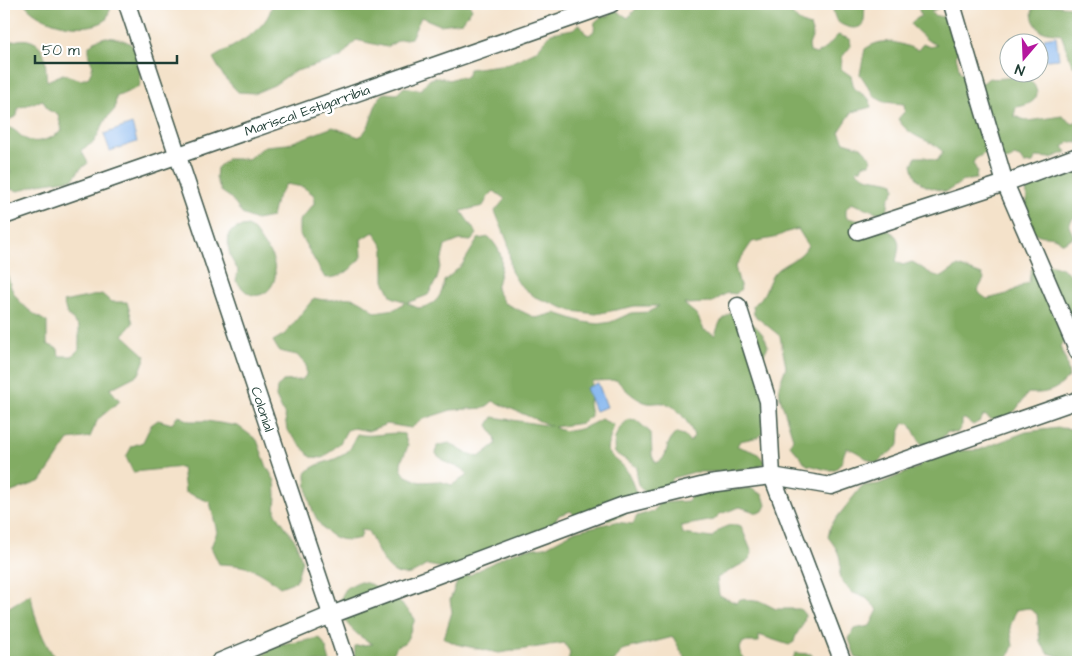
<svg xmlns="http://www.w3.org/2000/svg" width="1082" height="666" viewBox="0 0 1082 666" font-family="'Architects Daughter',sans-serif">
<rect width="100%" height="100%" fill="#fff"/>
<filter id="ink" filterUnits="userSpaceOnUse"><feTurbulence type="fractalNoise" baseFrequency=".02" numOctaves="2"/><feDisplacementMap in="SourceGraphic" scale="10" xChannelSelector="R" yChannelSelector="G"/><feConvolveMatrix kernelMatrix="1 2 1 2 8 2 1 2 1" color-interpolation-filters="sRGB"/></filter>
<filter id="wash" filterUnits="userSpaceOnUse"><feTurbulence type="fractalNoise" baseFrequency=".0096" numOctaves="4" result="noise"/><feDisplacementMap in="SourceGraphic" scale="20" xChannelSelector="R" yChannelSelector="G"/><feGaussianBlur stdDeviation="1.12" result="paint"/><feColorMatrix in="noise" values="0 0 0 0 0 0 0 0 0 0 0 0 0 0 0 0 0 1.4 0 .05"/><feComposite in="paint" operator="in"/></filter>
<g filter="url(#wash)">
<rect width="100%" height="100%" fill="#f4e2ca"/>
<g fill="#82ac63" stroke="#50744c" fill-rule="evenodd">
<path d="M25 4H112V5L106 20C86 34 40 24 25 4Z"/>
<path d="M272 4H469L472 9 462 22 440 25 421 17 411 38 399 40 387 47 356 40 340 58 293 72 274 85 255 93 238 92 224 77 213 58C234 45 269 30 272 4Z"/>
<path d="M640 4H789C791 16 798 23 810 26L813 35 809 45 810 52 816 54 825 49 838 35 850 39 851 46 842 57 841 69 851 76 854 88 869 99 871 107 852 112 839 132 844 142 861 147 871 158 870 164H863L861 169 856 170C864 181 882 178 894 183L895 189 889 199 887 213 882 214 851 203 846 209V217C859 222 890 226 897 238 901 245 897 255 896 262L903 265 912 262C923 267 930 276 942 277L958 266 982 275 984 279 978 290 980 294 987 299 1007 294 1029 282 1031 270C1048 258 1065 267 1078 282V336L1065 341 1060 346 1066 361 1069 377C1056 391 1046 394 1028 393L1015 411 998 423 984 415 980 421 973 425 965 419H962V425L957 433 947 432 939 442 935 443 957 451 979 450 1026 432 1058 428 1078 429V662L1048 653 1040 642 1037 614 1028 608 1016 610 1010 627 1013 646 1006 662 963 658 959 662H874L856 658 849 639 854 629 870 626 878 610 866 598 851 592 839 577C843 559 839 551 828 537L831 525 862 486 879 484 919 467 923 445 931 443 921 444 910 424 904 423 900 430 899 445 877 463C865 460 859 451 847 448 843 453 844 457 841 463 833 477 820 466 807 465L790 445 793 438 780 397 779 386 786 367 780 336 754 315 753 305C768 297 766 280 777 270 788 261 801 259 808 245L798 229 787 232 774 238 752 242 735 267 741 289 736 294 727 293 711 303 684 304 697 315 704 330 715 335 720 322 730 313C747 318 763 328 768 346L761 360 769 428 759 437 740 441 737 446 757 453 766 463 753 468 716 472H694L673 478 668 487 645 492C636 486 636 478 637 467L615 453C612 439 617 429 629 419L636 420 651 433 652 456 656 463C670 459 663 444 676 433L684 435 690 442 694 436C690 424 677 405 664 403 658 402 653 404 648 403 637 401 623 388 617 380L592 381 589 404 591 416 582 423 554 427C569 436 587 427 601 419L614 425 607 449C611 459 622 462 627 471 630 475 635 491 638 498 622 525 602 521 575 516L571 511 559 515 550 529 459 571 427 565C423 567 418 571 413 573 387 583 377 547 368 531L360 530 362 534 360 538C321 550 306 504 306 473 318 460 333 464 348 451 353 447 353 439 357 434 373 438 388 431 404 434L408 445C405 458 395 463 406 476L420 482 439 481 452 485 468 475 463 469 447 463 436 454 437 446 449 443 464 452 479 457 496 444 495 437 488 425 493 417 551 426 493 401 485 408 451 410 423 419 411 428 387 424 368 431 354 428 347 430 340 443 323 458 311 457 287 430 285 416 276 397 277 388 283 381 302 380 306 375V365L297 355 279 351 273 341 285 334 314 298C342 306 345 285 375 312L395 309 406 302 392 297 384 281V248L374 232 361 239 362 256C351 270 343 278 325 278L299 233V221L314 204V195L303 187 286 184 276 200 272 217 256 220 242 214 231 198 221 191 216 178 217 168 227 159H248L265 146 288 144 333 127 359 137C375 126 370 105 384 93L397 94 404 87 421 90C428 77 436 75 449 80L458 77 464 78 468 75 469 69 508 64 536 51 551 33 573 29 580 24 585 33 589 35 594 31 595 22 601 17 609 16 611 10 617 11 628 18ZM494 191 505 199 495 211 508 243 511 271 519 284 535 297 572 311 596 314 635 306H659L649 312 631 313 611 322 599 324 583 322 555 313 536 318 504 303 496 289C502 264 507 257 489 237L478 239 462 265 444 281C442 297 435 306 418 308L407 303 428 295 437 279 445 246 460 240 471 241 477 234 461 211 483 206 488 197Z"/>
<path d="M832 4H866C863 10 866 17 863 23 859 32 844 27 838 22 834 18 833 10 832 4Z"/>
<path d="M917 4H939L938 8 931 12 933 15 949 18 959 48 956 56 960 72 971 82 983 83 989 78C1004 81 1023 71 1034 85 1044 100 1026 106 1016 107L1014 116 1028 121 1062 116 1073 124 1078 119V143L1069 142 1063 147 1067 152 1051 158 1036 157 1033 163 1024 164 1020 158 1014 156 1010 160 1005 161 985 153 975 159 973 163 977 171 976 179 963 181 946 192C925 185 917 188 912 164L916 157H925L937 161 943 152C930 138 911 140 898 119L905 111 904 104 884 102 875 97 860 74 865 49C884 36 898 43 918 50L923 44 930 47 937 45 927 40 911 25 913 21 921 16Z"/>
<path d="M1034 4 1073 7 1078 13V69L1072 65 1061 34 1041 31C1033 22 1030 16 1034 4Z"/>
<path d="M106 37C114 38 123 39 129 43 142 51 143 74 139 87L116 97 115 109 106 119 94 142 81 150 88 163 80 169 73 179 38 184 19 191 4 188V175L11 173 4 163V127C11 127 16 131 21 136 34 147 50 139 62 131L58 114 48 110 43 100 18 108 17 116 4 122V41C11 43 20 38 28 40 50 45 44 67 47 81L63 74 81 80 89 77 93 66 89 57V46L96 40Z"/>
<path d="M1078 155V215L1072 219 1069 226 1074 237 1063 243C1050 232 1048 239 1037 234 1019 225 1025 214 1027 200 1027 193 1025 187 1026 180Z"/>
<path d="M248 226C259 233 261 245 271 253 273 260 276 270 275 277 273 290 260 300 248 293 243 290 240 285 236 281L238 270C229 257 227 249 229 233L237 228Z"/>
<path d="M4 254 8 256C4 290 19 306 47 322V344L58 349 59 356H72L79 349V327L67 314 63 302 102 294 111 302H127L133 323 123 335 146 356 139 374 110 389 120 401 98 419 90 437 69 440 41 481 4 495Z"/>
<path d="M178 415 189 421H207L238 426 257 440 267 467 275 481 276 495 275 512 296 542 302 561 296 581 280 587C258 569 248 565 219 564L211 547 217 532 210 502 185 492 182 467 133 472 126 457 132 446 143 442 151 425 158 420 172 424Z"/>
<path d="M750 488 763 495 766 505 763 511 758 513 740 507 720 514 714 520 681 526 683 534 712 538C718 529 730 522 741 526L752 553 749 560 717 578 719 595 736 603 740 599 762 602 776 609H800L805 615C804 629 796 630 794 642L789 645 759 635V642H743L739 650 745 662H687L673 637 622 650 614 662H568L570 652 564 643 499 653 456 644 444 638 452 612 450 600 459 577 470 575 507 555 524 549 545 547 575 531 615 522 633 524 637 516 654 511 659 503 688 501 693 493Z"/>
<path d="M358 582C376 581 406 605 415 619L406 642 397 646 393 654 395 660 399 662H354L355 646 373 644C355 635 343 623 338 604L346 588Z"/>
<path d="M31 594C34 619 43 642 58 662H4V610Z"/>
<polygon points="320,638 326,648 330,662 254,662 275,646"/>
<polygon points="795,653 811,654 817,662 792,662"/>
</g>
<g fill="#81b4ee" stroke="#507891">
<polygon points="1056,36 1059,59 1046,60 1044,38"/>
<polygon points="132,124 137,142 110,151 104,134"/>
<polygon points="598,383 607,407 595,411 586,388"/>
</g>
</g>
<g filter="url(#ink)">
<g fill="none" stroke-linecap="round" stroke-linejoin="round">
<g stroke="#3f564a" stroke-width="19">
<g id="minor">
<polyline points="127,4 347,662"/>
<polyline points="952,4 1005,183 1078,352"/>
<polyline points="4,216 611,4"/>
<polyline points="858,231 1005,183 1078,156"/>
<polyline points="738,306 768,401 772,476 843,662"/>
<polyline points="219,662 331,615 624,505 709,484 772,476 831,486 1078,400"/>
</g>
</g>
<use href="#minor" stroke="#fff" stroke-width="16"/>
</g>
</g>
<g text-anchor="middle" stroke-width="5" stroke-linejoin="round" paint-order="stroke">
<g font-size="14" fill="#1f3d34" stroke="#fff">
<text transform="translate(307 110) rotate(-19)" y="5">Mariscal Estigarribia</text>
<text transform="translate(263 409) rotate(72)" y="5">Colonial</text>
</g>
</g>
<rect width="1082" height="666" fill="none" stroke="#fff" stroke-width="20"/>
<g transform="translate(1024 58) rotate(199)"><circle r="24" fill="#ffffff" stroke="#a5b1ae"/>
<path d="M0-4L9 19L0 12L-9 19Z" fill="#b5179e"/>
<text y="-8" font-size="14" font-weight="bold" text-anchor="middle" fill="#1f3d34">N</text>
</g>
<path d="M35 55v8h142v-8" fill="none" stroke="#1f3d34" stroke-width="2.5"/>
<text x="42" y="55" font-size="15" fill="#1f3d34" stroke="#ffffff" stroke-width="4" paint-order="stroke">50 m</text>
</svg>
